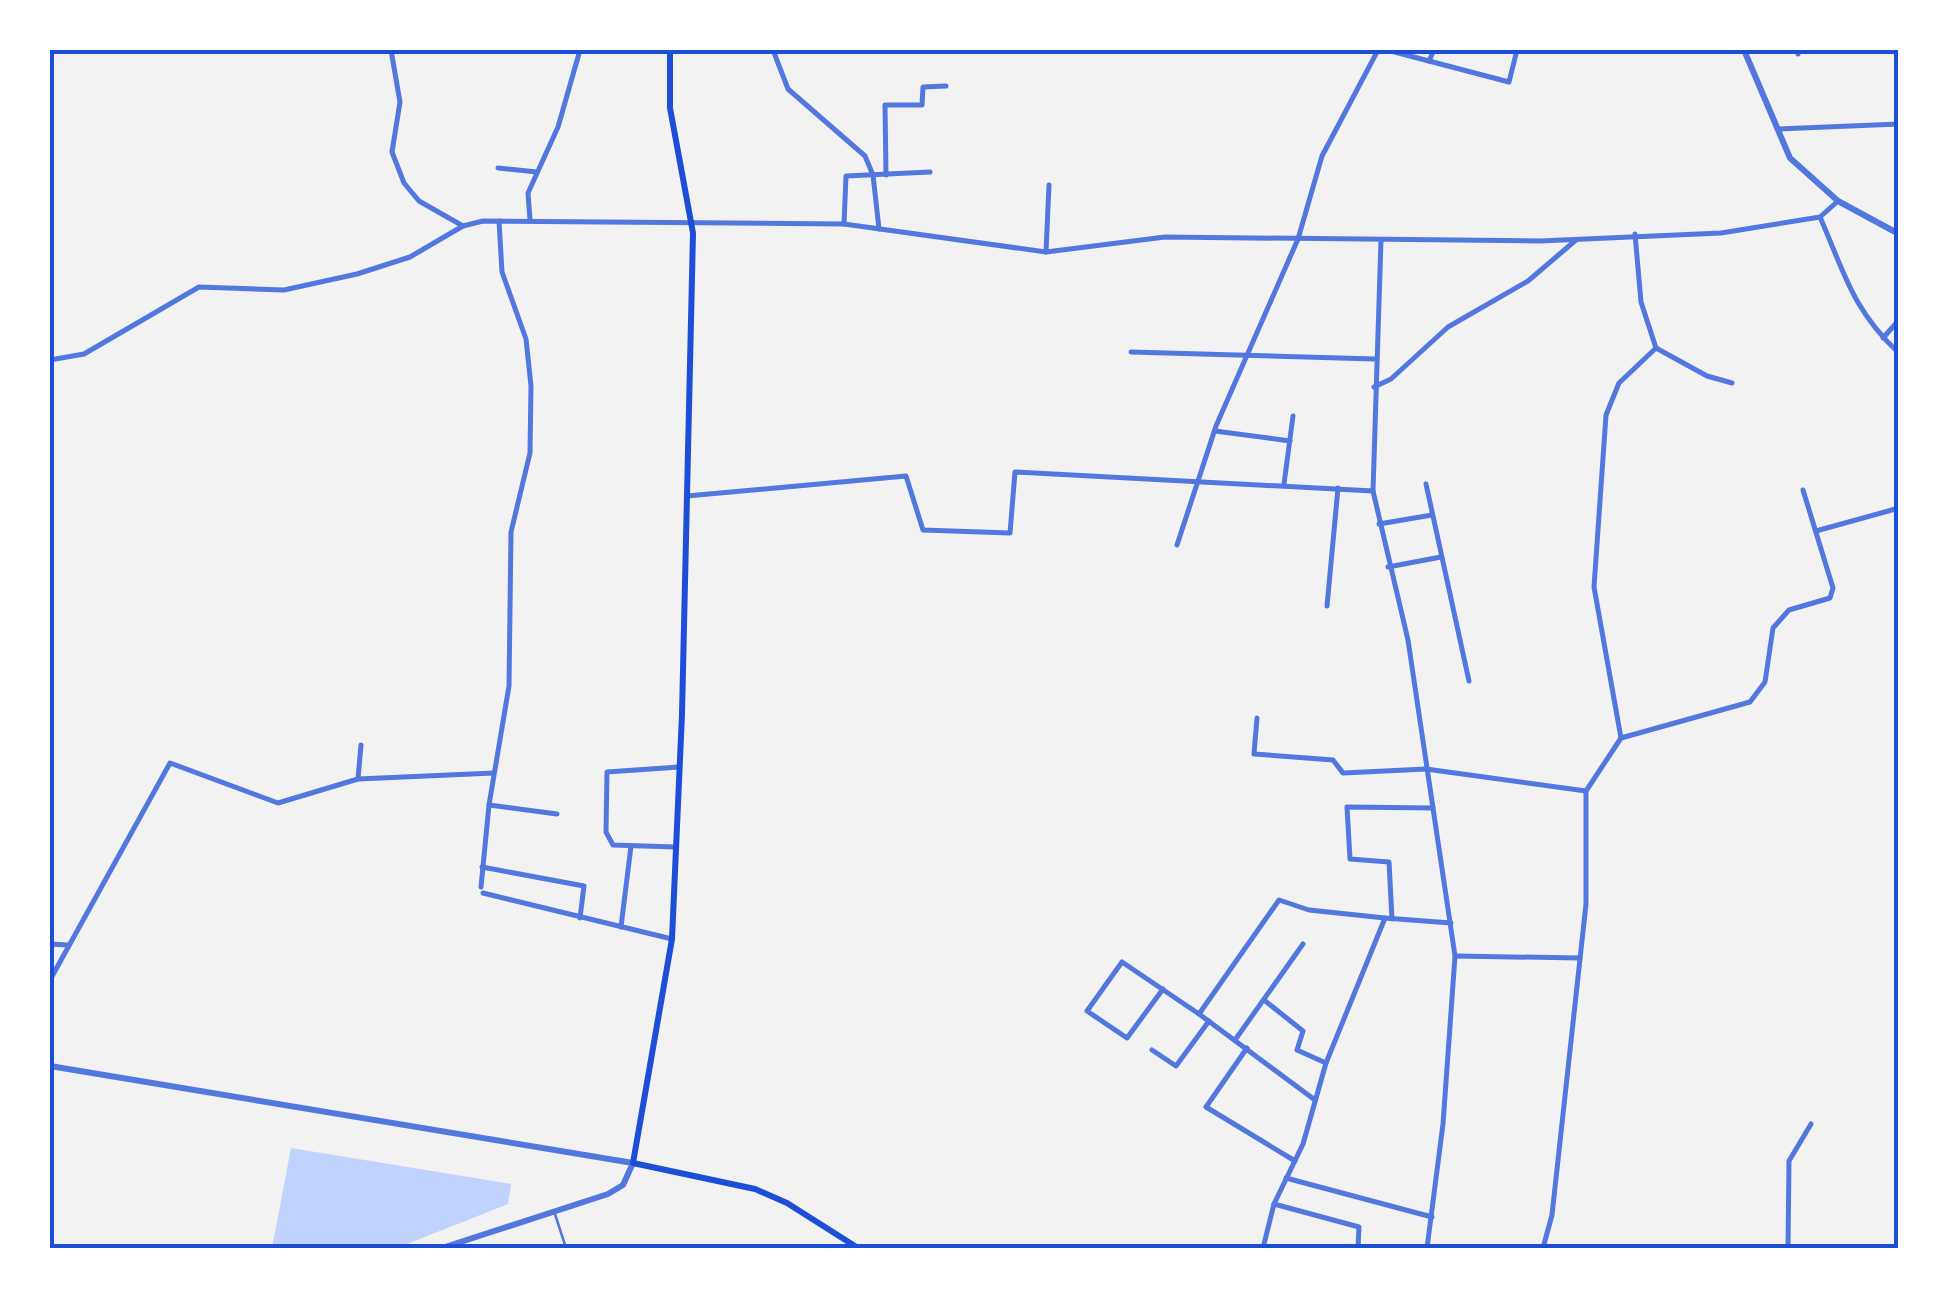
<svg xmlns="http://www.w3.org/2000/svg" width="1949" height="1298" viewBox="0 0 1949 1298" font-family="Rubik,sans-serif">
<rect width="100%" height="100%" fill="#f2f2f2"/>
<polygon fill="#bfd3fe" points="291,1148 511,1184 508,1204 397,1248 272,1248"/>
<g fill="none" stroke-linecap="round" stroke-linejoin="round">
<polyline stroke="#5277de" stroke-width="2.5" points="554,1211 566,1248"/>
<g stroke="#5277de" stroke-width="5">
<polyline points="391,50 400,102 392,152 404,183 419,201 463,226"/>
<polyline points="773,50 788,89 865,156 873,175 879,229"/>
<polyline points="1387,50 1429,61 1434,50"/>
<polyline points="1798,54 1798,50"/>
<polyline points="1429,61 1509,82 1517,50"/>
<polyline points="1777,129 1899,124"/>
<polyline points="498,168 537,172"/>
<polyline points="886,175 885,105 922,105 923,87 946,86"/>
<path d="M1820 217C1844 272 1853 311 1899 353"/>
<polyline points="530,220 528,193 558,127 580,50"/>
<polyline points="844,224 846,176 930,172"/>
<polyline points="1381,240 1373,491 1408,640 1455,956 1443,1124 1427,1248"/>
<polyline points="1046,252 1049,185"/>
<polyline points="1883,338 1899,320"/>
<polyline points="1656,348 1707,376 1732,383"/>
<polyline points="1131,352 1374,359"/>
<polyline points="50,360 84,354 199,287 284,290 357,274 410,257 463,226 483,221 844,224 1046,252 1165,237 1540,241 1721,233 1820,217 1838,201"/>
<polyline points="1374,387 1391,379 1448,327 1528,281 1576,240"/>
<polyline points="1215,431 1290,441"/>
<polyline points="1284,484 1293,416"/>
<polyline points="1426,484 1469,681"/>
<polyline points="687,496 906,476 923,530 1010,533 1015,472 1373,491"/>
<polyline points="1379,524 1432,515"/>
<polyline points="1816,531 1899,508"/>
<polyline points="1177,545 1216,426 1298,239 1322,156 1378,50"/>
<polyline points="1388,567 1441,557"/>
<polyline points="1327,606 1338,488"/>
<polyline points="1257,718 1254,754 1333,760 1343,773 1426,769 1586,791"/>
<polyline points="1621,738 1594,587 1606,415 1619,383 1656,348 1641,302 1635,234"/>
<polyline points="358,779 361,745"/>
<polyline points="489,805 557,814"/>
<polyline points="675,847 613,845 606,832 607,772 679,767"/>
<polyline points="482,867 584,886 580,918"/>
<polyline points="481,887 489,805 509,686 511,532 530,453 531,386 526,339 502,272 499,221"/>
<polyline points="483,893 672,939"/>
<polyline points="1392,919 1389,862 1350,859 1347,807 1433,808"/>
<polyline points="621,927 631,846"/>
<polyline points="50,944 67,945"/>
<polyline points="1455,956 1580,958"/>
<polyline points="50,980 170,763 278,803 358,779 494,773"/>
<polyline points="1163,989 1127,1038 1087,1011 1122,962 1199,1014"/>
<polyline points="1264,1000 1303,1031 1297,1050 1326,1063"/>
<polyline points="1235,1040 1303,944"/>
<polyline points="1247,1048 1206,1107 1295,1161"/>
<polyline points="1152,1050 1176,1066 1209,1021"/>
<polyline points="1315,1100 1199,1014 1279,900 1309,910 1385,918"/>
<polyline points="1286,1178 1432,1217"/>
<polyline points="1274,1204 1359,1227 1358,1248"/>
<polyline points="1263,1248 1274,1204 1303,1144 1326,1063 1385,918 1451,923"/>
<polyline points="1543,1248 1552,1215 1586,904 1586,791 1621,738 1750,702 1765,682 1773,628 1789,610 1830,598 1833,588 1803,490"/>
<polyline points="1788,1248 1789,1161 1811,1124"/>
</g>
<g stroke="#5277de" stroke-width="6">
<polyline points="1744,50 1790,158 1838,201 1899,234"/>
<polyline points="50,1066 633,1163 623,1185 608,1194 442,1248"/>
</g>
<polyline stroke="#1d4ed8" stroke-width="6" points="670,50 670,108 693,233 682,714 672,939 633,1163 755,1189 787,1203 858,1248"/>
</g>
<rect width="1949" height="1298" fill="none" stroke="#ffffff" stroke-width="105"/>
<rect x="52" y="52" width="1844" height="1194" fill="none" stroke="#1d4ed8" stroke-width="4"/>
</svg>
